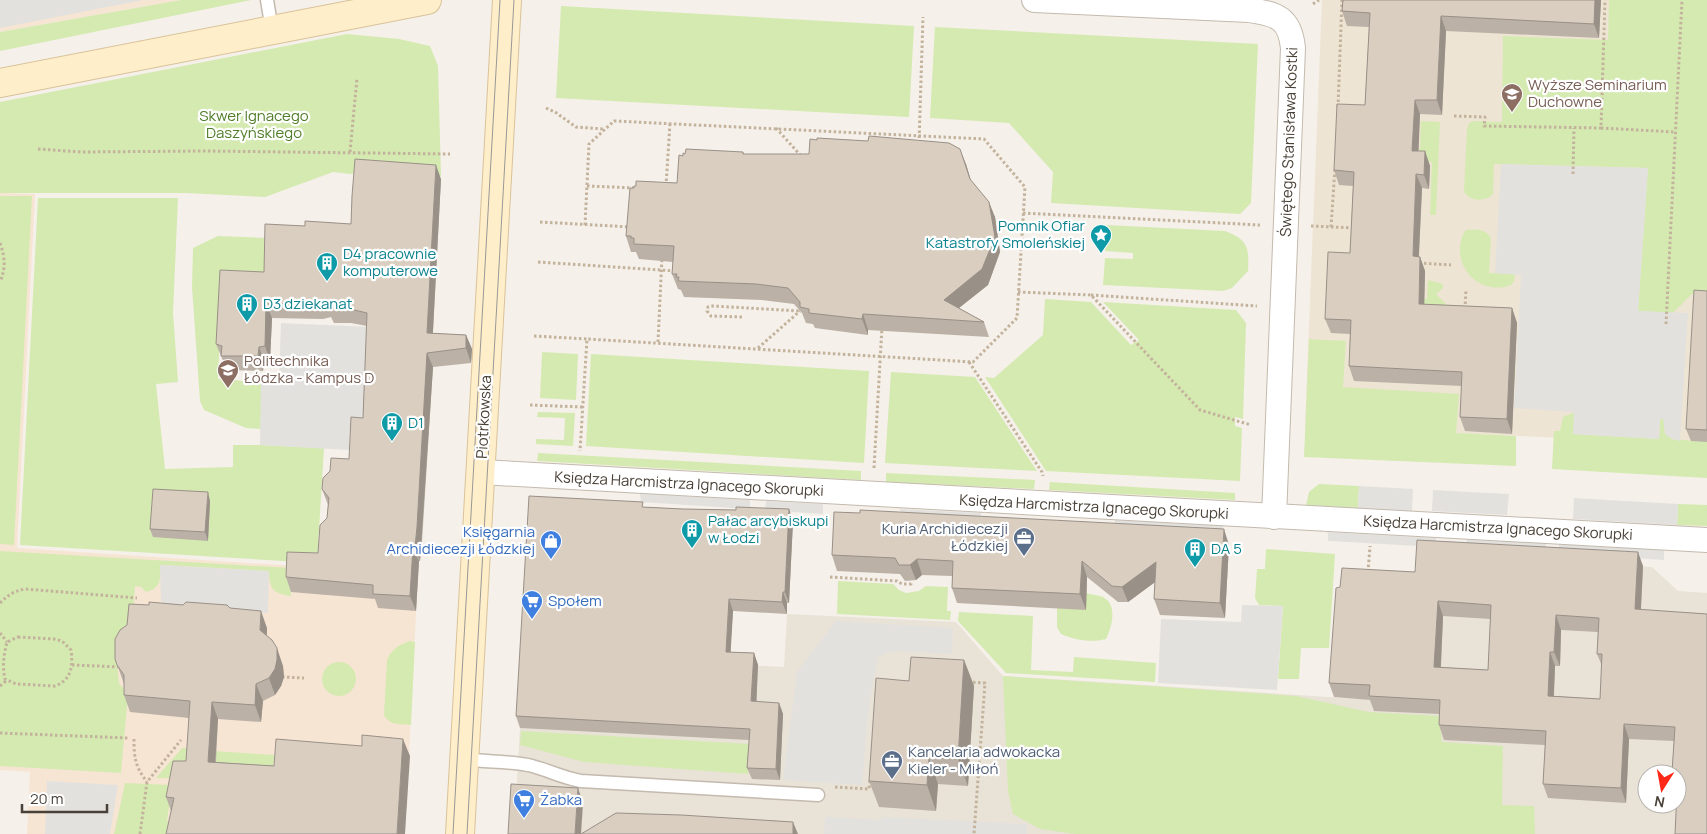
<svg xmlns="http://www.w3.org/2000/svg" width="1707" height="834" viewBox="0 0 1707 834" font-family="Manrope,sans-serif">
<rect width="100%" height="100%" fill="#f5f0e9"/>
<path fill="#e9e2d7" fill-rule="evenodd" d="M1422 555 1652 567 1678 591 1707 593V834H514L520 728 730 664 784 667 787 614 956 622 1003 676 1375 700ZM1647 774H1677V804H1647Z"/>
<g fill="#f7e5d4">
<polygon points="0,0 181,0 0,32"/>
<polygon points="0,193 35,194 17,548 418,574 407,793 404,809 406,812 405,834 27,834 30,772 0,770"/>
</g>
<polygon fill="#eee4d3" points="1322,0 1707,0 1707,448 1543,437 1305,427"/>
<g fill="#d5eab1">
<polygon points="181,0 251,0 0,51 0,32"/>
<path d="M1609 0H1707V294H1692L1673 313 1638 311 1648 168 1494 164 1493 194C1486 202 1468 202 1464 191L1467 129 1469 123 1473 121 1502 122 1503 36 1608 40Z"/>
<polygon points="561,6 914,26 909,117 556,98"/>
<polygon points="935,27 1258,44 1251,203 1240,214 1051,203 1053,172 1009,123 930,118"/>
<polygon points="347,34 399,39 430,46 438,66 441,176 354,173 350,174 333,172 265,197 186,193 0,193 0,102"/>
<polygon points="1421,121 1440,122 1436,215 1430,215 1432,162 1410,160 1411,149 1420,149"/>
<polygon points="0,196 32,196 14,545 0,544"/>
<polygon points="38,198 178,198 173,313 178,382 156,384 165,469 233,467 233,445 260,445 324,448 317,563 20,545"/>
<path d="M1106 225 1225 231C1249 240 1249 248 1248 271L1232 288 1223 291 1103 285 1105 258 1133 259V253L1105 251Z"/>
<path d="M1466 230C1476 229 1486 229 1491 238L1489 273 1515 274 1514 281 1511 285C1485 295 1459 275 1460 248 1461 241 1461 236 1466 230Z"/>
<polygon points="218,236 270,238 269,286 222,284 218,379 261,382 261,429 246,428 204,410 200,401 192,287 193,248"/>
<polygon points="1428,280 1443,284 1443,288 1436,294 1454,312 1390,297 1427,299"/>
<polygon points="1045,299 1091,302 1131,345 1139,340 1103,302 1236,310 1246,323 1243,419 1235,417 1235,426 1242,428 1240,481 1046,471 985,377 994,378 1043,335"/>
<polygon points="1309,339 1346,341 1343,387 1459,394 1456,433 1516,436 1516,466 1304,457"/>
<polygon points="542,352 578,354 576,400 540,398"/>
<polygon points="591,354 869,371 864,463 586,446"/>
<polygon points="891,372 975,377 1037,471 885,463"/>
<polygon points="538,412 575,413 573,446 536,444 536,439 564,440 565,418 537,417"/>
<polygon points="1575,412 1573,434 1659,439 1660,420 1661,418 1663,418 1672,439 1707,442 1707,478 1552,469 1554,431 1560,431 1563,417"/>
<polygon points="538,453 861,471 861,480 537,461"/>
<polygon points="886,473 1035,480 1034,489 886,482"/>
<polygon points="1050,482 1235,493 1235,500 1049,490"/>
<polygon points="1319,484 1359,486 1358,508 1306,505 1309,492"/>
<polygon points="1678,504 1707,505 1707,526 1677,525"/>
<polygon points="1266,549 1335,554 1329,648 1301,648 1299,679 1278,679 1283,606 1259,605 1255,598 1257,569 1265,569"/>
<path d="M0 551 292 568 291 596C271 593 271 589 268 571L161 565C161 577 161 589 146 592L141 587 135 586 131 641 117 664 119 683 128 695 121 773 0 766Z"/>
<polygon points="838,581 893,584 899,590 906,593 919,591 926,586 948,587 947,611 951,611 950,620 837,614"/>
<path d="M1087 593C1092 595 1098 595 1103 597 1118 605 1112 627 1106 639 1091 643 1075 640 1061 634L1057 627V608Z"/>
<polygon points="959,612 1033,616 1031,670 1073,672 1074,657 1156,663 1155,682 1006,673 958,621"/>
<path d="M410 641 415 642 411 725C400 724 390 726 384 715L387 660C391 649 399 645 410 641Z"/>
<circle cx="339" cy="679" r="17"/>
<polygon points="1003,676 1296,696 1369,712 1439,716 1442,742 1503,746 1502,805 1534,806 1535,834 1075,834 1040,829 1013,814 1008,791"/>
<polygon points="521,731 750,744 748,774 584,762 520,745"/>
<polygon points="182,748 196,748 195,779 156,778"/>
<polygon points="213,751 274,755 272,783 211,779"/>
<polygon points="125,783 172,785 167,821 177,821 173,834 114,834"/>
</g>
<g fill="#e3e1de">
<polygon points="0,0 143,0 0,28"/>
<polygon points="1501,164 1648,168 1638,311 1688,313 1680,441 1672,439 1665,434 1663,418 1660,420 1659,439 1573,434 1574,412 1514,408 1521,275 1495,273"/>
<polygon points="281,323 371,327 364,427 350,427 349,450 260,445 261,378 279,378"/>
<polygon points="1359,486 1413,489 1412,511 1358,508"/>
<polygon points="1433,490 1509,494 1507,515 1432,511"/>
<polygon points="640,493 750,500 750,509 641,502"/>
<polygon points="1574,498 1678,504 1677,525 1573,519"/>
<polygon points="766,501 823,504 823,514 765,510"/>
<polygon points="899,509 981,513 980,522 900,518 901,511"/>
<polygon points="1115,520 1224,526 1222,528 1222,535 1115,530"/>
<polygon points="1327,532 1436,538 1436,547 1328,541 1328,534"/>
<polygon points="1467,539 1546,543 1546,553 1467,548"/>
<polygon points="1559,544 1664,550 1664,560 1559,553"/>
<polygon points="160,565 269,571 268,613 161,606"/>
<polygon points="1242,605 1283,606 1277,690 1158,683 1161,619 1241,622"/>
<polygon points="836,621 953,628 952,654 897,651 886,653 878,657 869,704 862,785 783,780 797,672"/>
<polygon points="47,781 118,785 110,834 45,834"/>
<polygon points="825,817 881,820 882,817 1027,824 1027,834 824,834"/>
</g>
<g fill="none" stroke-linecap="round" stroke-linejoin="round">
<g stroke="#c4baae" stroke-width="15">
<g id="lane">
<polyline points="267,0 272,30"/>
<path d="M464 759C486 762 507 761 528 765 546 769 563 778 581 781L818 795"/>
</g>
</g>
<g stroke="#c4baae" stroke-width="26">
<g id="street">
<path d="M1034 0 1249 10C1277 14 1290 18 1293 48L1274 517"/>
<polyline points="481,472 1707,540"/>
</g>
</g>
<g stroke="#d9c39a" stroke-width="30">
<g id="secondary">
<polyline points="0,83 427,0"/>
<polyline points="460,834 507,0"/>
</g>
</g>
<g stroke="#c3b29c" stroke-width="3" stroke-dasharray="2.5 2.5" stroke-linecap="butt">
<polyline points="1313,4 1319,0"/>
<polyline points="1338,107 1342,0"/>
<polyline points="546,108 555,112 576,127 604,129"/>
<polyline points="1454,116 1485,117 1484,126 1601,128 1605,0"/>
<polyline points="776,128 802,157"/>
<polyline points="1601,128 1675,132"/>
<polyline points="919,143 923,17"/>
<polyline points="38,149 81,152 205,151 450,154"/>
<polyline points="350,152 357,78"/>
<polyline points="1573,174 1574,128"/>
<polyline points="587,186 636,188"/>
<polyline points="666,186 670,123"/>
<polyline points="1023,213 1260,225"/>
<polyline points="540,222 631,227"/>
<polyline points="585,225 589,144 614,121 984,139 1025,187 1017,318 973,362 587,339"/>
<polyline points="1311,226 1355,228"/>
<polyline points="1331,227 1335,168"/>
<path d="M0 243C5 257 6 268 0 282"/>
<polyline points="538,262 676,271"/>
<polyline points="1419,263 1451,265"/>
<polyline points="1018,292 1091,295 1200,410 1251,425"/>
<polyline points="1091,295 1257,306"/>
<polyline points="1465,309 1466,289"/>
<polyline points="742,317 711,316 707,311 708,307 713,306 800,311"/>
<polyline points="1666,324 1682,0"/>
<polyline points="534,336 587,339 580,451"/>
<polyline points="658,342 662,257"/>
<polyline points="758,348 800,311"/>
<polyline points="969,362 1042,472 1043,476"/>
<polyline points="530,405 583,407"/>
<polyline points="874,468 882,327"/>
<polyline points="1368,572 1370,546"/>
<polyline points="830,577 897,581 902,584 911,584 911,581"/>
<path d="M0 603C8 595 14 591 25 589L137 598"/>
<polyline points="0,633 7,642"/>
<path d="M18 637 54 639 62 641 71 650C73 665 72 680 55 686L16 684 5 679C2 666 4 654 7 642Z"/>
<polyline points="72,665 121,667"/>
<polyline points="282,677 304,678"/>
<polyline points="968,682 985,683 974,834"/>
<polyline points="0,686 7,680"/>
<polyline points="0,733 128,738"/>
<path d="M134 739C134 758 135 766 147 782"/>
<polyline points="835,787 869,789 870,779"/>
<polyline points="140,834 147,782 181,740"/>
</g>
<use href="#lane" stroke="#fff" stroke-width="12"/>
<use href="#street" stroke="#fff" stroke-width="24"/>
<use href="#secondary" stroke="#ffeec9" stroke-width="28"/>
<g stroke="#989898" stroke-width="1">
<polyline points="453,834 500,0"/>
<polyline points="467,834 514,0"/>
</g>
</g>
<g fill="#bbb1a6" fill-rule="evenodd">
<polygon points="1343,0 1601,0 1599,38 1446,31 1442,115 1420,114 1418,151 1425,151 1430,166 1429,189 1422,188 1419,256 1420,257 1425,271 1424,304 1512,308 1517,323 1512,434 1465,431 1460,417 1462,386 1354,381 1349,366 1350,334 1331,333 1325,319 1350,253 1353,186 1339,185 1334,170 1365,105 1369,27 1347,26 1342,11"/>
<polygon points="743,152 744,154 966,164 971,181 995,217 1000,252 988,285 959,308 984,322 989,337 868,330 868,335 815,328 813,324 806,323 802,313 794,304 762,300 684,297 681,290 678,289 672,274 673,262 639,259 636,252 631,252 626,236 634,188 677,183 683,156"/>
<polygon points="441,179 433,333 466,335 472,349 471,363 433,367 422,542 420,561 419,561 416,611 378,608 375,599 291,592 286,577 318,553 327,518 328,505 322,489 349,459 363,418 367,326 351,323 334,323 331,317 323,319 272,318 270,361 264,361 263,371 227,370 216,344 264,272 305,226 351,224"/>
<polygon points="1707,291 1707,442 1691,441 1686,429"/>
<polygon points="210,501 208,541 153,537 150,529"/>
<polygon points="645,507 683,509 736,510 789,509 793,521 789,603 787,603 787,614 733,611 730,652 754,653 758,665 756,702 779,703 783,714 780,780 752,779 747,768 749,740 520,728 516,716"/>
<polygon points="1229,545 1225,618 1160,615 1154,599 1155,582 1128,602 1118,602 1087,577 1086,610 957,603 952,588 952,576 922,575 916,580 905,581 900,574 837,571 832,555"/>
<path d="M1643 566 1641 610 1707 614 1678 787 1677 774H1673L1672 772 1674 741 1629 739 1626 803 1548 798 1543 784 1545 745 1444 740 1439 725 1440 714 1374 711 1370 700 1334 697 1329 683 1415 572ZM1443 616 1491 619 1488 670 1441 667ZM1561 630 1598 632 1597 654 1602 666 1600 699 1554 696 1555 666H1560Z"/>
<polygon points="267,628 267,636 283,666 284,677 281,686 275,695 263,701 261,722 218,719 216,762 274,766 410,756 171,811 166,797 186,761 189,718 130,712 124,695 124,684 115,659"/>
<polygon points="964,660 974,686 968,786 938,784 936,811 879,807 869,781 909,681"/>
</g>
<g fill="#999087">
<polygon points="1595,0 1601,0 1599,38 1594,24"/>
<polygon points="1441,16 1446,31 1442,115 1437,100"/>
<polygon points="1415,100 1420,114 1418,165 1412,151"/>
<polygon points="960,149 966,164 975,195 970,179"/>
<polygon points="1425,151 1430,166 1429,189 1424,175"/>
<polygon points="436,165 441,179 432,348 427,333"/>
<polygon points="1416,174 1422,188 1418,271 1413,256"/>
<polygon points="989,202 995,217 1000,252 988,285 950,315 944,300"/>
<polygon points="1420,257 1425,271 1424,318 1419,304"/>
<polygon points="266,303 272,318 270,361 265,346"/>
<polygon points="1512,308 1517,323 1512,434 1507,419"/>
<polygon points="863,314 868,330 868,335 862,319"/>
<polygon points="466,335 472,349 471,363 466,348"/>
<polygon points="259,347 264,361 263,371 258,356"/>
<polygon points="427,353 433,367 420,561 415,547"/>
<polygon points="208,492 210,501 208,541 205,532"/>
<polygon points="789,509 793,521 789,603 785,592"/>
<polygon points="1224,529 1229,545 1225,618 1220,603"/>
<polygon points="413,547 419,561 416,611 410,596"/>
<polygon points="1638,552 1643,566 1640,624 1635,609"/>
<polygon points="917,559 922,575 916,580 910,565"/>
<polygon points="1082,561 1087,577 1086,610 1080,594"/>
<polygon points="1156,562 1162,577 1128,602 1122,587"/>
<polygon points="783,592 787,603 787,614 782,602"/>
<polygon points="729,599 733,611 730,664 726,652"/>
<polygon points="1438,601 1443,616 1440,682 1434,667"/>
<polygon points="261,611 267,628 266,647 260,630"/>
<polygon points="1556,615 1561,630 1560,666 1554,652"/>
<polygon points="277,648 283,666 284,677 281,686 275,695 269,678"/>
<polygon points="1550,652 1555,666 1553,711 1548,696"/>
<polygon points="754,653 758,665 756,713 751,701"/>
<polygon points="964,660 974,686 968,786 958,759"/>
<polygon points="256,684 263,701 261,722 255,705"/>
<polygon points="212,702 218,719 214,779 208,762"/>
<polygon points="779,703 783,714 780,780 776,769"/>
<polygon points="1624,724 1629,739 1626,803 1621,788"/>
<polygon points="403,739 410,756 405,834 397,834"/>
<polygon points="929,758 938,784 936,811 927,785"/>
<polygon points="578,788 583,803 581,834 575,834"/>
<polygon points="793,822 798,834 793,834"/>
</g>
<g fill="#dacec1" stroke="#999087" fill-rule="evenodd">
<polygon points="1343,0 1595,0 1594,24 1441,16 1437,100 1415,100 1412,151 1425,151 1424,175 1416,174 1413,256 1420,257 1419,304 1512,308 1507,419 1460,417 1462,372 1349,366 1351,320 1325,319 1328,252 1350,253 1354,172 1334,170 1337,104 1365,105 1370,13 1342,11"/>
<polygon points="869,136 949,143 960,149 970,179 989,202 995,237 982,269 944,300 984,322 863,314 862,319 809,313 809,309 800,307 800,302 788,288 756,284 678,281 679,277 676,277 677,274 672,274 674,246 634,244 634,238 631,238 631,236 626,236 630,188 634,188 634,186 636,186 636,181 677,183 679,155 683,156 683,153 685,154 686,149 743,152 743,154 809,154 810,139 817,140 817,138 868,141"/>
<polygon points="355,159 436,165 427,333 466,335 466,348 427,353 417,527 415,547 413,547 410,596 373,594 373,585 286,577 287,552 318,553 320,525 327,518 329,498 322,489 323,478 330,471 331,458 349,459 351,417 363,418 367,313 346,308 328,308 328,302 318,305 266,303 265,346 259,347 258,356 221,356 222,346 216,344 220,270 264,272 265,224 305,226 305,221 351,224 352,196"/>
<polygon points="1694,290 1707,291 1707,430 1686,429"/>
<polygon points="153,489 208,492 205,532 150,529"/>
<polygon points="529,496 643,502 642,507 683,509 736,510 736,507 789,509 785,592 783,592 782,602 729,599 726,652 754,653 751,701 779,703 776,769 747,768 750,729 516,716"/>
<polygon points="860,510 1224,529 1220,603 1154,599 1156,562 1122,587 1112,586 1082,561 1080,594 952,588 953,561 917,559 910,565 899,565 895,558 832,555 834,512 860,513"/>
<path d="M1417 540 1638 552 1635 609 1707 614V834H1675L1678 772H1672L1675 727 1624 724 1621 788 1543 784 1546 731 1439 725 1440 700 1369 696 1370 685 1329 683 1336 588 1340 587 1342 568 1415 572ZM1438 601 1491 605 1488 670 1434 667ZM1556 615 1599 618 1597 654H1602L1600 699 1548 696 1550 652H1554Z"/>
<polygon points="149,602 183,605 186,602 227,605 230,608 261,611 260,630 272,640 277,648 277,660 275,669 269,678 256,684 255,705 212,702 208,762 274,766 276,739 362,746 362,735 403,739 397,834 166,834 174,798 166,797 173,761 186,761 190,701 124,695 124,675 117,665 115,659 115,639 120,630 127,625 129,604 149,605"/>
<polygon points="911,657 964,660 958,759 929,758 927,785 869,781 876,678 909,681"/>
<polygon points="511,784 578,788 575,834 508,834"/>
<polygon points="616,813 681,815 793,822 793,834 581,834"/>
</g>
<defs>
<g id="university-pin" transform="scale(1.125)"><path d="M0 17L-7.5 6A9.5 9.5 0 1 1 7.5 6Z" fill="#8d6e63" stroke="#fff"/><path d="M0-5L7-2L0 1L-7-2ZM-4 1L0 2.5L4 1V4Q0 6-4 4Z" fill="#fff"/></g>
<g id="sight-pin" transform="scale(1.125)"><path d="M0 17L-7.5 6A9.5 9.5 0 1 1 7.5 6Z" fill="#0f9aa8" stroke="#fff"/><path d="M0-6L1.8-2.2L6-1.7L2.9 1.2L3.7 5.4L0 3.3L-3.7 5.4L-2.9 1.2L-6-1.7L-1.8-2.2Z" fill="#fff"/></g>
<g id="building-pin" transform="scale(1.125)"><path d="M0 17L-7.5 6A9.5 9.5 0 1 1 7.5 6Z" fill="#0f9aa8" stroke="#fff"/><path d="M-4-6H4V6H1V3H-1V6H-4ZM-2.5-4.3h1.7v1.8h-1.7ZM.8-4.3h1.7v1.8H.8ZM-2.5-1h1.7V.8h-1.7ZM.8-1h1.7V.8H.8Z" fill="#fff"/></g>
<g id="office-pin" transform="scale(1.125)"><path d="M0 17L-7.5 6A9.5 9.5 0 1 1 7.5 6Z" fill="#5c6f8a" stroke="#fff"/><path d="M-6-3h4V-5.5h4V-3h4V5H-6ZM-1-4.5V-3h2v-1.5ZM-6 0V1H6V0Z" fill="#fff"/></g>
<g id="shop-pin" transform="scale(1.125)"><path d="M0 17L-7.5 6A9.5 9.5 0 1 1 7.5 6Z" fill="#3f7fe0" stroke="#fff"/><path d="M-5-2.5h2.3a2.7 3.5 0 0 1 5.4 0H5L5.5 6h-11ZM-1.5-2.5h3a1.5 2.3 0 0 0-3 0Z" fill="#fff"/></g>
<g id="supermarket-pin" transform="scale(1.125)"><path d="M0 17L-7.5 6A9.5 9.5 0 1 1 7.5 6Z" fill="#3f7fe0" stroke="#fff"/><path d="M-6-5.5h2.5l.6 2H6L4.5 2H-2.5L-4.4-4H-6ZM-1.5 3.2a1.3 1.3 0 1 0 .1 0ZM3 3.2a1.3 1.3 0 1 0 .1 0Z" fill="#fff"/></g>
</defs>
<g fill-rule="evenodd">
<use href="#university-pin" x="1512" y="94"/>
<use href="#sight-pin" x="1101" y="235"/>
<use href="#building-pin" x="327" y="263"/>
<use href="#building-pin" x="247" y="304"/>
<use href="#university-pin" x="228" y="370"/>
<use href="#building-pin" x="392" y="423"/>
<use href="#building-pin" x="692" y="530"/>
<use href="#office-pin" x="1024" y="538"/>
<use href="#shop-pin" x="551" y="541"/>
<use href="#building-pin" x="1195" y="549"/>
<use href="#supermarket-pin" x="532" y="601"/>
<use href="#office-pin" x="892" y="761"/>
<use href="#supermarket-pin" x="524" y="800"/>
</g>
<g text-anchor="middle" stroke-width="4.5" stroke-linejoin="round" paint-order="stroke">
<g font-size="15" fill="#785e54" stroke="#fff" text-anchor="start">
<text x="1528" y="90">Wyższe Seminarium<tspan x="1528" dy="17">Duchowne</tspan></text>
<text x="244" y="366">Politechnika<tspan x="244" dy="17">Łódzka - Kampus D</tspan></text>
</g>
<g font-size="15" fill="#4f7d28" stroke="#fff">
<text x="254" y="121">Skwer Ignacego<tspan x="254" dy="17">Daszyńskiego</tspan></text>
</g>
<g font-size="15" fill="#494137" stroke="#fff">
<text transform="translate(1289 142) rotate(-88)" y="5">Świętego Stanisława Kostki</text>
<text transform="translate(484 417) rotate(-87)" y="5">Piotrkowska</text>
<text transform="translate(689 484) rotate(3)" y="5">Księdza Harcmistrza Ignacego Skorupki</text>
<text transform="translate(1094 507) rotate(3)" y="5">Księdza Harcmistrza Ignacego Skorupki</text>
<text transform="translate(1498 528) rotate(3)" y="5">Księdza Harcmistrza Ignacego Skorupki</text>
</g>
<g font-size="15" fill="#0d838f" stroke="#fff" text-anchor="start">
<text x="1085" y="231" text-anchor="end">Pomnik Ofiar<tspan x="1085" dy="17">Katastrofy Smoleńskiej</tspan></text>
<text x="343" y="259">D4 pracownie<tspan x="343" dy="17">komputerowe</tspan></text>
<text x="263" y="309">D3 dziekanat</text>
<text x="408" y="428">D1</text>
<text x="708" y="526">Pałac arcybiskupi<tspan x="708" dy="17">w Łodzi</tspan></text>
<text x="1211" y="554">DA 5</text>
</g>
<g font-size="15" fill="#4e5e75" stroke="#fff" text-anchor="end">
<text x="1008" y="534">Kuria Archidiecezji<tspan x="1008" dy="17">Łódzkiej</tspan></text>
<text x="908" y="757" text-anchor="start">Kancelaria adwokacka<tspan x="908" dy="17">Kieler - Miłoń</tspan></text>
</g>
<g font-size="15" fill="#366cbe" stroke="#fff" text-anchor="start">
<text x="535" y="537" text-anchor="end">Księgarnia<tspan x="535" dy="17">Archidiecezji Łódzkiej</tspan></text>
<text x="548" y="606">Społem</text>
<text x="540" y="805">Żabka</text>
</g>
</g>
<g transform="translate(1662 789) rotate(191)"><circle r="24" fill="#ffffff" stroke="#b6b3af"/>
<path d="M0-4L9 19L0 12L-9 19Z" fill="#ff2717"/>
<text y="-8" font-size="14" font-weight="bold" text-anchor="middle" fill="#494137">N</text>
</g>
<path d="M22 804v8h85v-8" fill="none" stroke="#494137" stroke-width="2.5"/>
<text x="30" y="804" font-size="15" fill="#494137" stroke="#ffffff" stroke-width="4" paint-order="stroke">20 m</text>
</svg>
